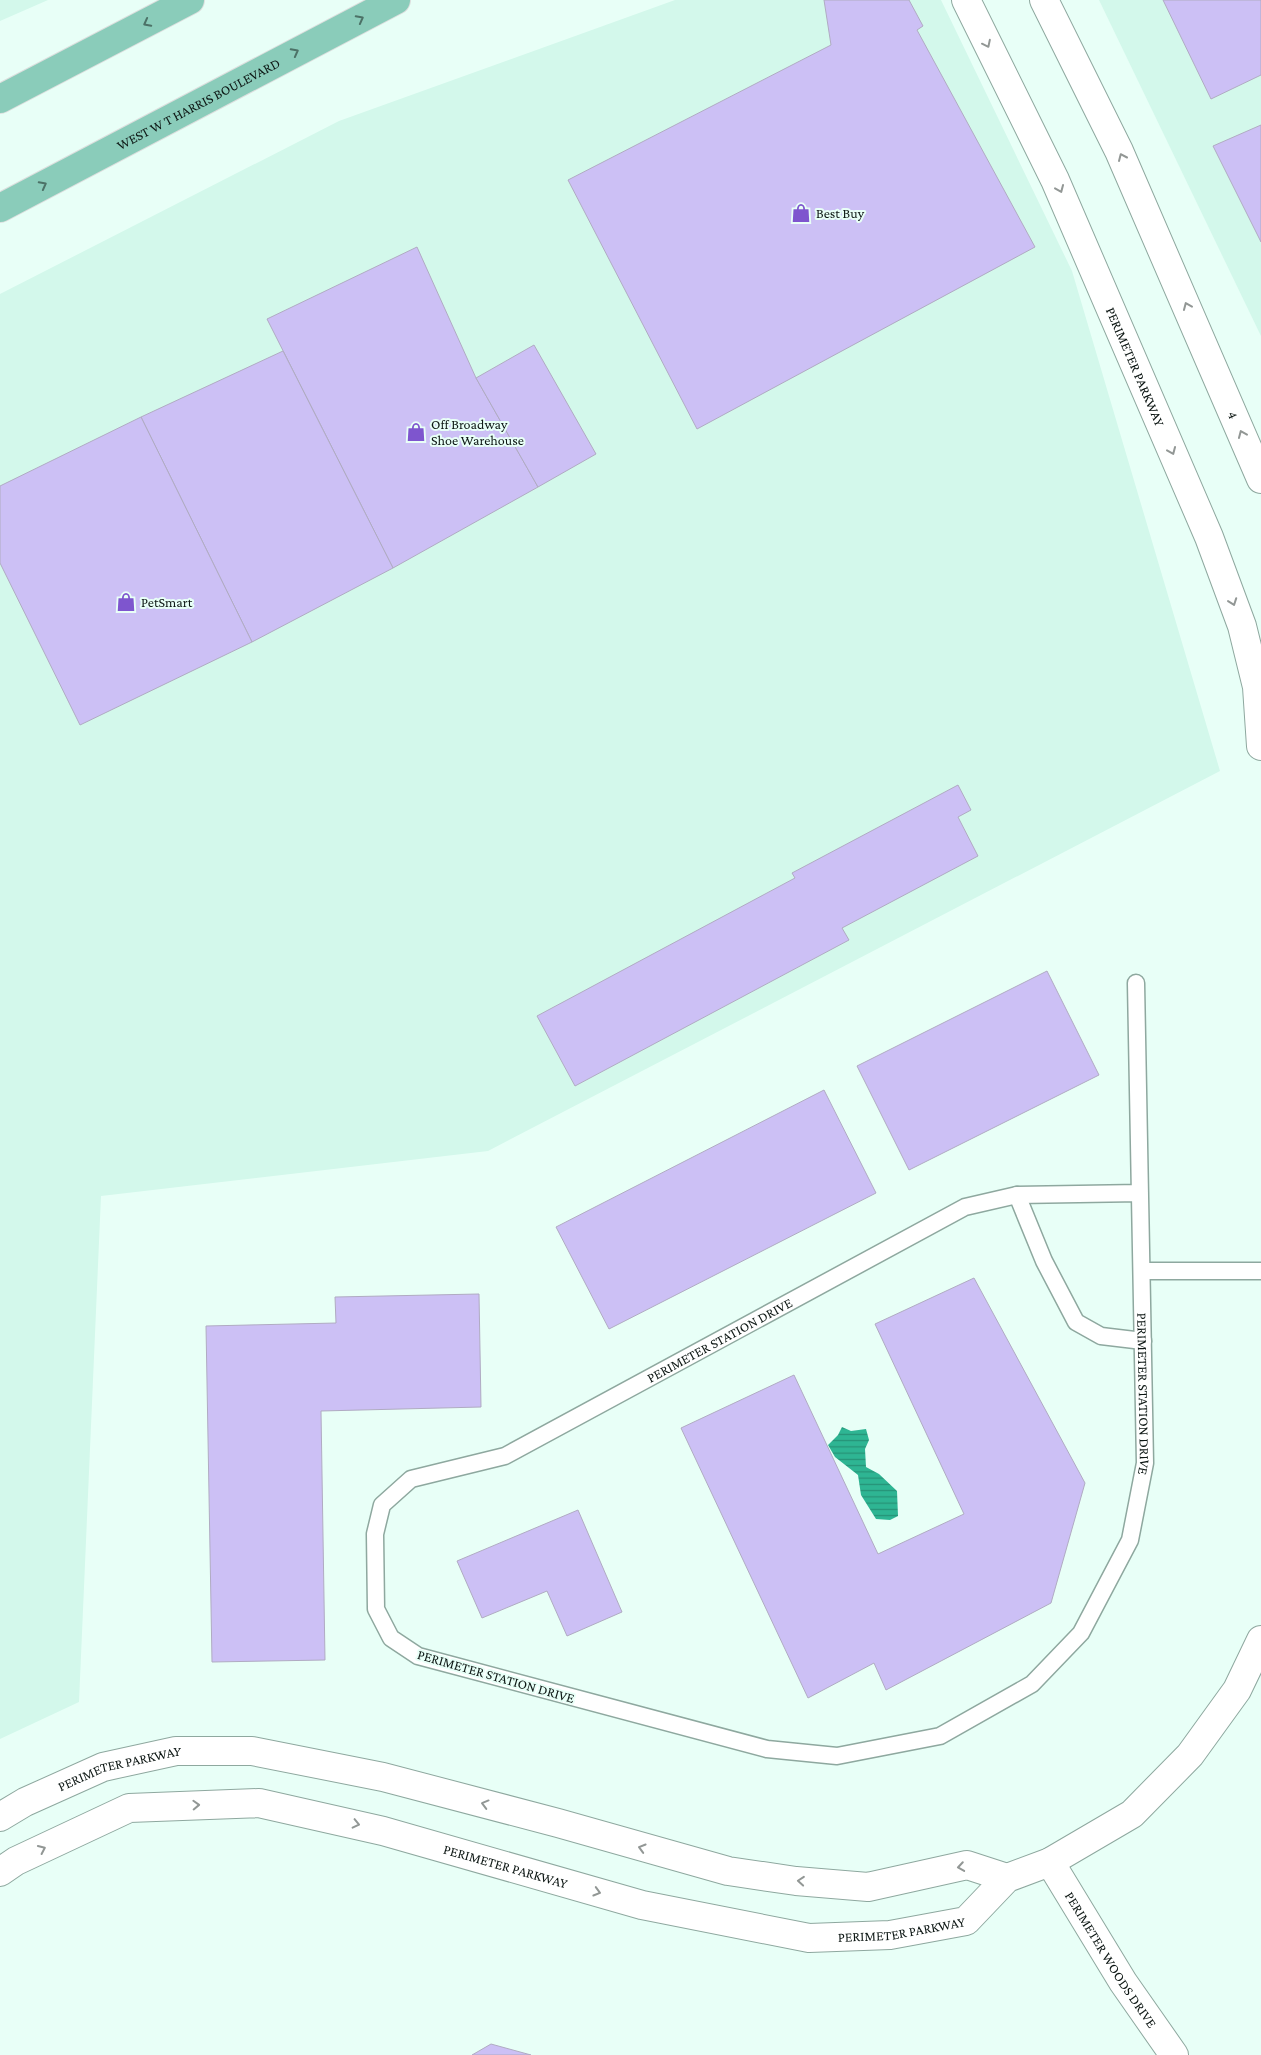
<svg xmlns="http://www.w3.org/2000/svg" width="1261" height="2055" viewBox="0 0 1261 2055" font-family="'Crimson Pro',serif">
<defs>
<pattern id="water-rules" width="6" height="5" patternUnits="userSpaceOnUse" patternTransform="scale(1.25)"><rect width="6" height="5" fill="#2eb593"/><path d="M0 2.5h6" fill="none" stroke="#269277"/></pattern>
</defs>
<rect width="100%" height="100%" fill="#e8fff7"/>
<g fill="#d3f8eb">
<polygon points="0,0 48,0 0,21"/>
<polygon points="675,0 941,0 1072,271 1220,771 488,1151 101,1196 79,1702 0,1739 0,294 339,121"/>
<polygon points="1099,0 1261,0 1261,336"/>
</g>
<polygon fill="url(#water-rules)" points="842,1427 851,1431 866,1429 869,1440 865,1449 866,1467 879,1474 897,1491 898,1516 890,1520 876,1519 861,1495 858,1475 835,1457 828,1445 838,1435"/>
<g fill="#ccc0f5" stroke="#b0abc2">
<polygon points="824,0 909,0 923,26 917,30 1035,247 697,429 568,180 831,45"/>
<polygon points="1163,0 1261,0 1261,75 1211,99"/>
<polygon points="1261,125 1261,242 1213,146"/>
<polygon points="417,247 476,378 538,487 393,568 267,319"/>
<polygon points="534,345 596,454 538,487 476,378"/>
<polygon points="283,351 393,568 252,642 141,417"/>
<polygon points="141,417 252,642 80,725 0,563 0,486"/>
<polygon points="958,785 971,810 958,817 978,856 842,928 849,940 575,1086 537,1016 795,878 792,873"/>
<polygon points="1047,971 1099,1075 909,1170 857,1066"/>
<polygon points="824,1090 876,1193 609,1329 556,1227"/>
<polygon points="974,1278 1085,1483 1051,1603 886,1690 874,1663 808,1698 681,1428 794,1375 878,1554 964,1514 875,1324"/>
<polygon points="479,1294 481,1407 321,1411 325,1660 212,1662 206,1326 336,1323 335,1297"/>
<polygon points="578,1510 622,1612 567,1636 547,1591 482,1618 457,1561"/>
<polygon points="491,2044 531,2055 472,2055"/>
</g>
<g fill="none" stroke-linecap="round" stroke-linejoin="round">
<g stroke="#8ea89f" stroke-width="19">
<g id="service">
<path id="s1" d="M1136 983 1145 1463 1130 1540 1081 1633 1032 1684 940 1736 837 1756 767 1749 418 1656 391 1638 376 1609 375 1534 382 1505 411 1479 505 1456 965 1207 1017 1195 1140 1193"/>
<polyline points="1017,1195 1044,1261 1076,1322 1101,1336 1143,1341"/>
<polyline points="1142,1271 1261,1271"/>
</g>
</g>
<g stroke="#8ea89f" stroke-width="30">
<g id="minor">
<path id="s2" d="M1050 1862 1123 1982 1174 2055"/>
</g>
</g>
<g stroke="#8ea89f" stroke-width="30">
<g id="tertiary">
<path id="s3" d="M966 0 1055 180 1209 537 1242 626 1257 687 1261 746"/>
<path id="s4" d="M1044 0 1119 151 1261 479"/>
<path id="s5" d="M0 1817 25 1802 103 1767 176 1751H252L383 1777 558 1823 728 1871 796 1881 868 1887 967 1865 1007 1878"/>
<path id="s6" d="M0 1872 16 1861 129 1808 259 1803 383 1831 642 1905 809 1938 890 1935 966 1921 1007 1878 1050 1862 1132 1814 1190 1755 1237 1690 1261 1640"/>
</g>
</g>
<g stroke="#dddfde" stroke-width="30">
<g id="primary">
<polyline points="0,99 190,0"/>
<path id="s7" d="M0 208 396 0"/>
</g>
</g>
<use href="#service" stroke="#fff" stroke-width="16"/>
<use href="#minor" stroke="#fff" stroke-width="28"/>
<use href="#tertiary" stroke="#fff" stroke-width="28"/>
<use href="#primary" stroke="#8accba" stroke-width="28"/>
</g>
<defs><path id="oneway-chevron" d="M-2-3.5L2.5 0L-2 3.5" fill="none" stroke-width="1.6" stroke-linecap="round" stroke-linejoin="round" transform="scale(1.25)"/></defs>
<g stroke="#4c7267">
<use href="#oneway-chevron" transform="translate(360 19) rotate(-28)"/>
<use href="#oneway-chevron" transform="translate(147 23) rotate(152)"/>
<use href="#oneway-chevron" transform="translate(295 52) rotate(-28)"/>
<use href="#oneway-chevron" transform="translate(43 185) rotate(-28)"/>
</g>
<g stroke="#929795">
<use href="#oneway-chevron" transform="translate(987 44) rotate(64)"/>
<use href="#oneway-chevron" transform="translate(1122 157) rotate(-114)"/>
<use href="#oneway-chevron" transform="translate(1060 189) rotate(67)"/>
<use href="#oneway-chevron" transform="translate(1187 306) rotate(-113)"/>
<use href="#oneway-chevron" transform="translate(1242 434) rotate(-113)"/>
<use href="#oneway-chevron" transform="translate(1172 451) rotate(67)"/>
<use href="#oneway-chevron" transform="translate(1233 602) rotate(70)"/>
<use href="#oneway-chevron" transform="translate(485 1804) rotate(-165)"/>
<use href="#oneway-chevron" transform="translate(196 1805) rotate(-2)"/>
<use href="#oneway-chevron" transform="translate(356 1824) rotate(13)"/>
<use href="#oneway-chevron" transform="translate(642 1848) rotate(-164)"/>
<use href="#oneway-chevron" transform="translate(42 1849) rotate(-25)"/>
<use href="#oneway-chevron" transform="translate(961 1867) rotate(171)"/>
<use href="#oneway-chevron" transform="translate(801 1881) rotate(-175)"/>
<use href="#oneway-chevron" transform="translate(597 1892) rotate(16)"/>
</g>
<defs>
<g id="shop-bare" transform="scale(1.5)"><path d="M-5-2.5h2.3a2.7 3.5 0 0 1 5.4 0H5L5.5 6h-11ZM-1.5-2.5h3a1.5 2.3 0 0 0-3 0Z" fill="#7e55ce" stroke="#e8fff7" stroke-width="2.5" paint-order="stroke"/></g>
</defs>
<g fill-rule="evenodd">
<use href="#shop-bare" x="801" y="213"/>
<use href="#shop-bare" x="416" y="432"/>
<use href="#shop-bare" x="126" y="602"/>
</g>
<g text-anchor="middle" stroke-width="4" stroke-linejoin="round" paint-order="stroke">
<g font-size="14" fill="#0d1714" stroke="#e8fff7">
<text dy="5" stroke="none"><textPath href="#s7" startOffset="224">WEST W T HARRIS BOULEVARD</textPath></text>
<text dy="5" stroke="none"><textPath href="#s3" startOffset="404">PERIMETER PARKWAY</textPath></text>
<text dy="5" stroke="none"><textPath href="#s4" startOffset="456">4</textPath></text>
<text dy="5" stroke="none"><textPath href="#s1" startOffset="1926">PERIMETER STATION DRIVE</textPath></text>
<text dy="5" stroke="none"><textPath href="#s1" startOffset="411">PERIMETER STATION DRIVE</textPath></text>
<text transform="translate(496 1676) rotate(16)" y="5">PERIMETER STATION DRIVE</text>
<text dy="5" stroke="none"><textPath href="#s5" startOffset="130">PERIMETER PARKWAY</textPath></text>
<text dy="5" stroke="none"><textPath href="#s6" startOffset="529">PERIMETER PARKWAY</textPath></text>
<text dy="5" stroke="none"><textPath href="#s6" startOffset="934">PERIMETER PARKWAY</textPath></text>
<text dy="5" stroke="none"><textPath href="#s2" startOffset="115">PERIMETER WOODS DRIVE</textPath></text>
</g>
<g font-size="14" fill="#0d1714" stroke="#e8fff7" text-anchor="start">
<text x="816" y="218">Best Buy</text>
<text x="431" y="429">Off Broadway<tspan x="431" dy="16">Shoe Warehouse</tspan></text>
<text x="141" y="607">PetSmart</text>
</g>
</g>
</svg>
